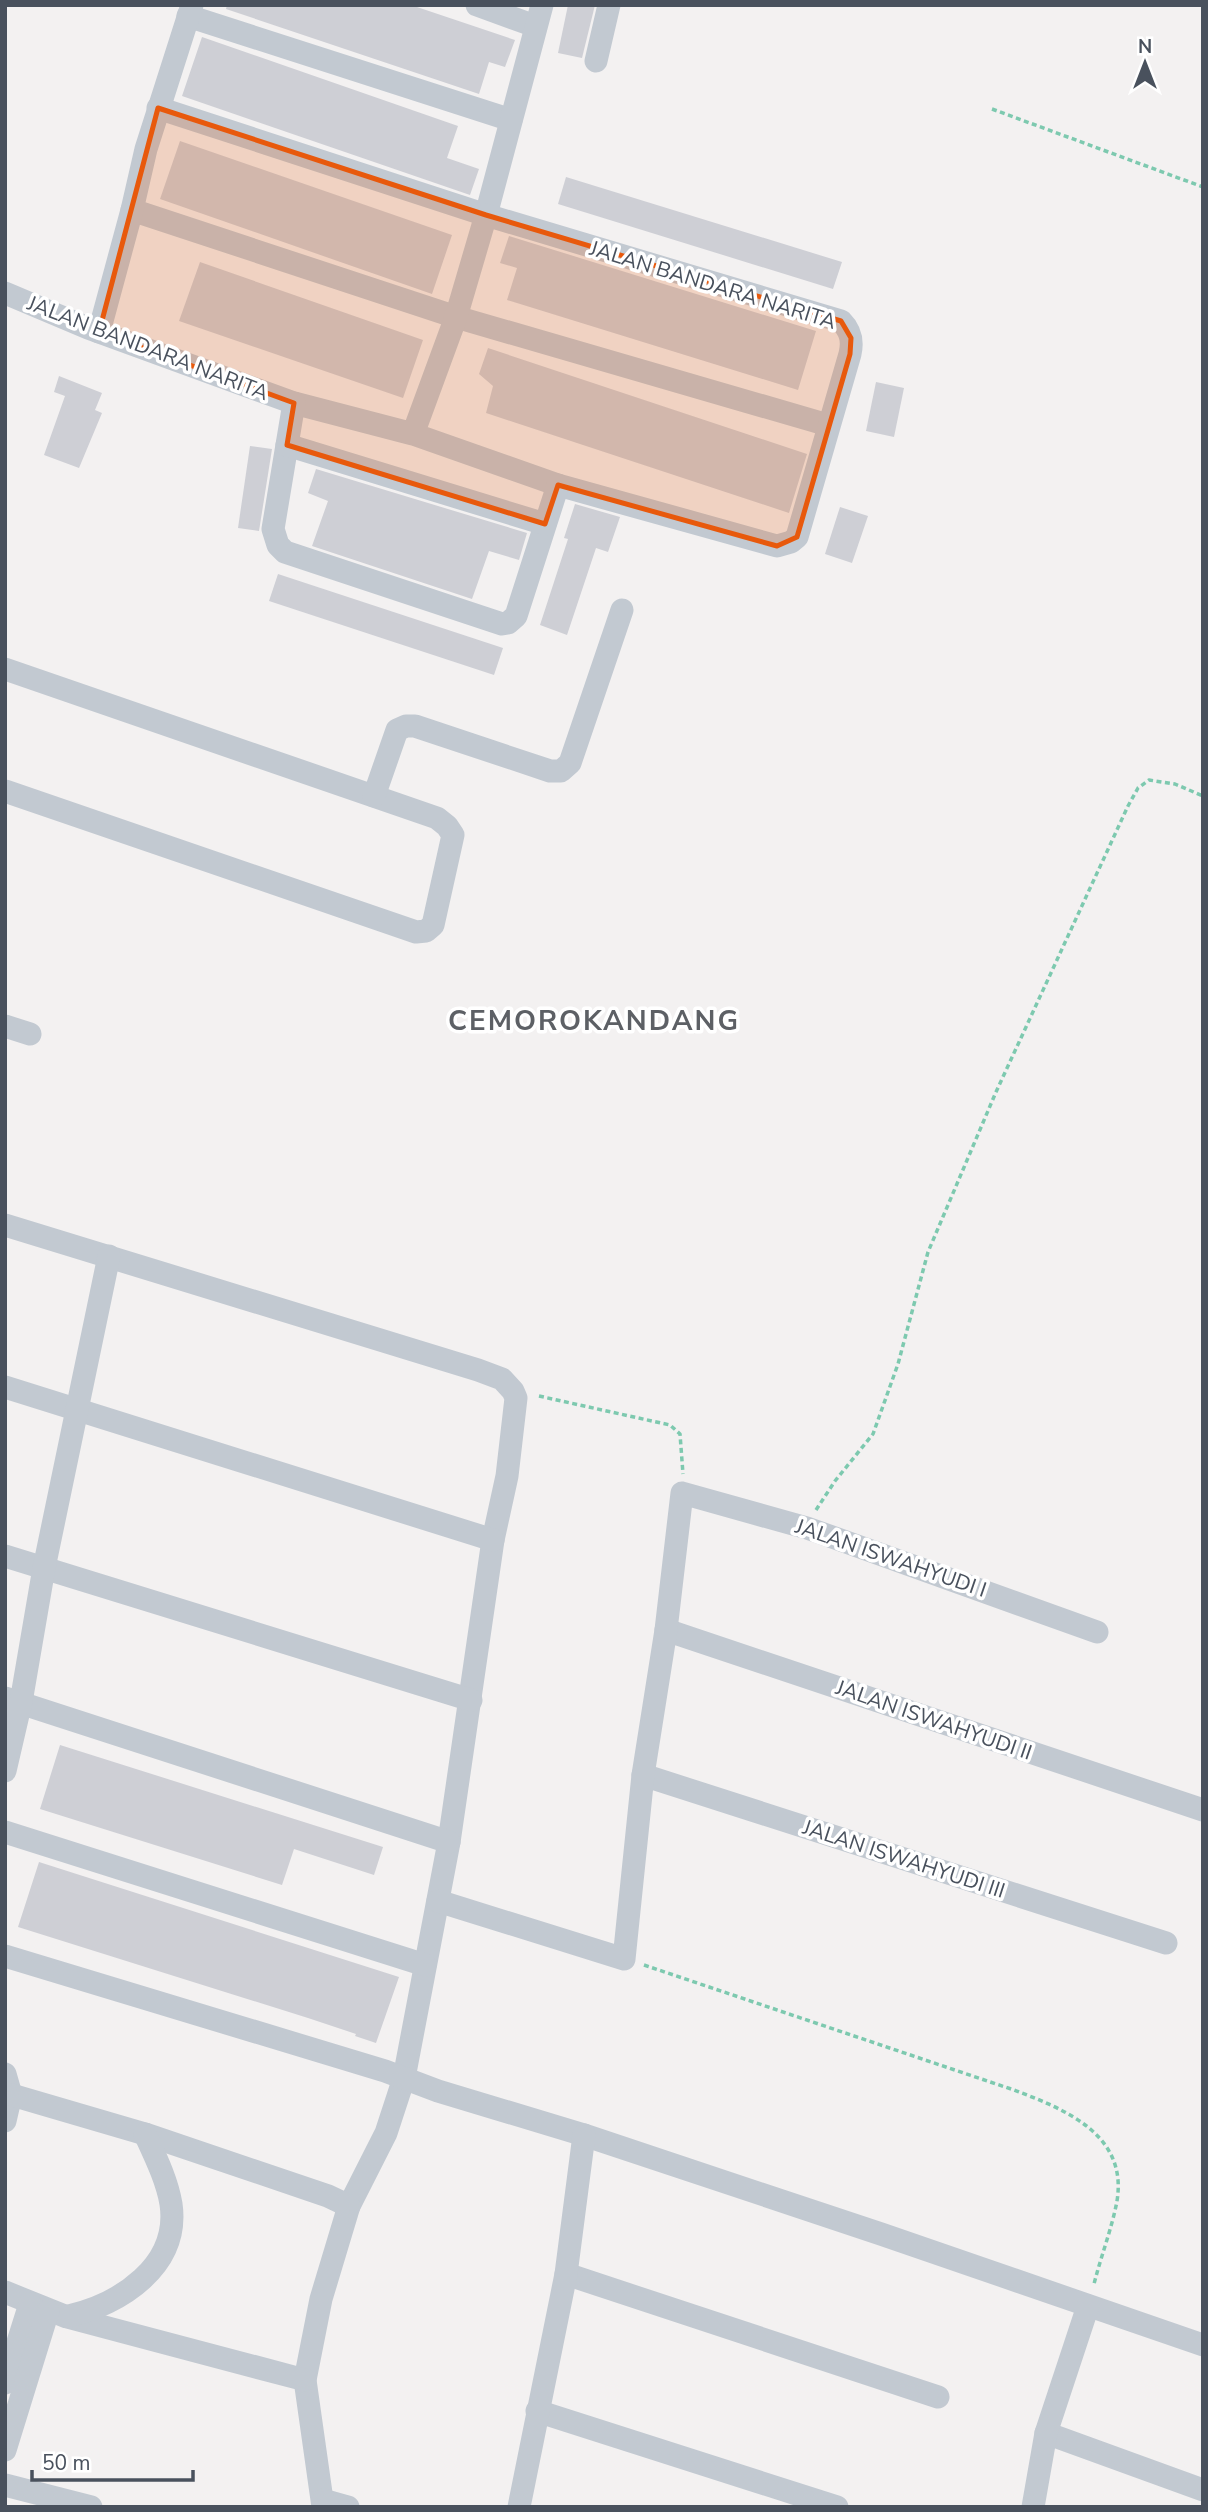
<svg xmlns="http://www.w3.org/2000/svg" width="1208" height="2512" viewBox="0 0 1208 2512" font-family="'Nunito Sans',sans-serif">
<rect width="100%" height="100%" fill="#f3f1f1"/>
<g fill="#cecfd5">
<polygon points="227,5 411,5 515,40 505,67 489,62 479,94 226,9"/>
<polygon points="568,5 595,5 582,58 558,53"/>
<polygon points="202,37 458,126 447,158 479,169 470,195 182,96"/>
<polygon points="180,141 452,235 432,294 160,199"/>
<polygon points="566,177 842,262 833,289 558,204"/>
<polygon points="509,236 816,331 798,390 507,300 517,268 500,263"/>
<polygon points="200,262 423,340 403,398 179,321"/>
<polygon points="488,348 807,454 789,513 486,413 493,386 479,374"/>
<polygon points="59,376 102,393 95,410 102,413 79,468 44,455 65,396 54,392"/>
<polygon points="876,382 904,388 894,437 866,431"/>
<polygon points="250,446 272,449 259,531 238,528"/>
<polygon points="316,469 527,533 519,560 489,551 472,599 312,546 328,501 308,493"/>
<polygon points="575,504 620,517 608,552 596,548 567,635 540,625 568,539 564,538"/>
<polygon points="840,507 868,516 852,563 825,554"/>
<polygon points="278,574 503,648 494,675 269,601"/>
<polygon points="60,1745 383,1847 374,1875 294,1849 282,1885 40,1809"/>
<polygon points="39,1862 399,1977 376,2043 355,2036 356,2034 308,2018 18,1927"/>
</g>
<g fill="none" stroke-linecap="round" stroke-linejoin="round">
<g stroke="#7dc9af" stroke-width="3.5" stroke-dasharray="5 3.5" stroke-linecap="butt">
<polyline points="992,109 1203,187"/>
<polyline points="539,1396 670,1425 680,1434 683,1474"/>
<polyline points="816,1510 835,1481 873,1434 898,1364 928,1252 996,1092 1128,806 1138,788 1149,780 1175,784 1203,796"/>
<path d="M644 1965 1014 2090C1064 2109 1128 2134 1117 2201 1112 2228 1101 2256 1094 2284"/>
</g>
<g stroke="#c2c9d1" stroke-width="23">
<polyline points="477,5 535,26"/>
<polyline points="188,16 511,120"/>
<polyline points="596,61 609,5"/>
<polyline points="158,108 486,215 542,5"/>
<polyline points="132,210 456,317 828,425"/>
<path d="M5 293 88 328 294 403 413 434 558 485 777 546 791 542 797 537 850 354C853 341 851 331 841 321L486 215 456 317 413 434"/>
<polyline points="99,332 132,210 146,149 192,5"/>
<polyline points="294,403 273,529 278,545 285,552 502,624 508,623 516,616 558,485"/>
<polyline points="287,445 545,524"/>
<polyline points="5,669 437,818 447,826 453,835 433,925 426,931 416,932 5,791"/>
<polyline points="374,796 397,730 406,726 415,726 550,771 561,771 570,763 622,610"/>
<polyline points="5,1026 30,1034"/>
<polyline points="5,1225 478,1370 502,1379 513,1391 516,1398 507,1476 493,1540 449,1842 404,2078 386,2133 349,2206"/>
<polyline points="5,1387 493,1540"/>
<polyline points="5,1556 471,1700"/>
<polyline points="666,1630 1203,1810"/>
<polyline points="5,1698 449,1842"/>
<polyline points="5,1771 21,1702 44,1568 109,1256"/>
<polyline points="643,1775 1166,1943"/>
<polyline points="5,1832 425,1965"/>
<polyline points="438,1901 624,1959 643,1775 666,1630 682,1493 807,1528 1097,1632"/>
<polyline points="5,1956 385,2071 438,2091 584,2135 881,2234 1203,2345"/>
<polyline points="5,2074 11,2095 5,2121"/>
<polyline points="5,2093 145,2134 328,2196 349,2206 321,2299 305,2380 323,2507"/>
<polyline points="566,2274 938,2397"/>
<polyline points="5,2292 67,2317 305,2380"/>
<path d="M69 2316C120 2304 180 2266 171 2204 167 2180 155 2156 145 2134"/>
<polyline points="5,2383 30,2304"/>
<polyline points="537,2411 837,2507"/>
<polyline points="1046,2433 1203,2490"/>
<polyline points="5,2450 48,2311"/>
<polyline points="5,2485 91,2507"/>
<polyline points="323,2500 348,2507"/>
<polyline points="519,2507 566,2274 584,2135"/>
<polyline points="1033,2507 1046,2433 1088,2306"/>
</g>
</g>
<path fill="#e8590c" fill-opacity="0.2" stroke="#e8590c" stroke-width="5" stroke-linejoin="round" d="M158 108 486 215 841 321 851 338 850 354 797 537 777 546 558 485 545 524 287 445 294 403 99 332Z"/>
<g text-anchor="middle" stroke-width="7" stroke-linejoin="round" paint-order="stroke">
<g font-size="21" fill="#49515d" stroke="#fff">
<text transform="translate(713 285) rotate(17)" y="7">JALAN BANDARA NARITA</text>
<text transform="translate(148 348) rotate(21)" y="7">JALAN BANDARA NARITA</text>
<text transform="translate(891 1558) rotate(19)" y="7">JALAN ISWAHYUDI I</text>
<text transform="translate(934 1720) rotate(19)" y="7">JALAN ISWAHYUDI II</text>
<text transform="translate(904 1859) rotate(18)" y="7">JALAN ISWAHYUDI III</text>
</g>
<g font-size="28" font-weight="bold" letter-spacing="2" fill="#5d6065" stroke="#fff">
<text x="594" y="1030">CEMOROKANDANG</text>
</g>
</g>
<rect width="1208" height="2512" fill="none" stroke="#49515d" stroke-width="14"/>
<g transform="translate(1145 63)" stroke="#ffffff" stroke-width="5" paint-order="stroke">
<path d="M0-5L12 26L0 18L-12 26Z" fill="#49515d"/>
<text y="-10" font-size="19" font-weight="bold" text-anchor="middle" fill="#49515d">N</text>
</g>
<path d="M32 2470v10h161v-10" fill="none" stroke="#49515d" stroke-width="3.5"/>
<text x="42" y="2470" font-size="21" fill="#49515d" stroke="#ffffff" stroke-width="5" paint-order="stroke">50 m</text>
</svg>
